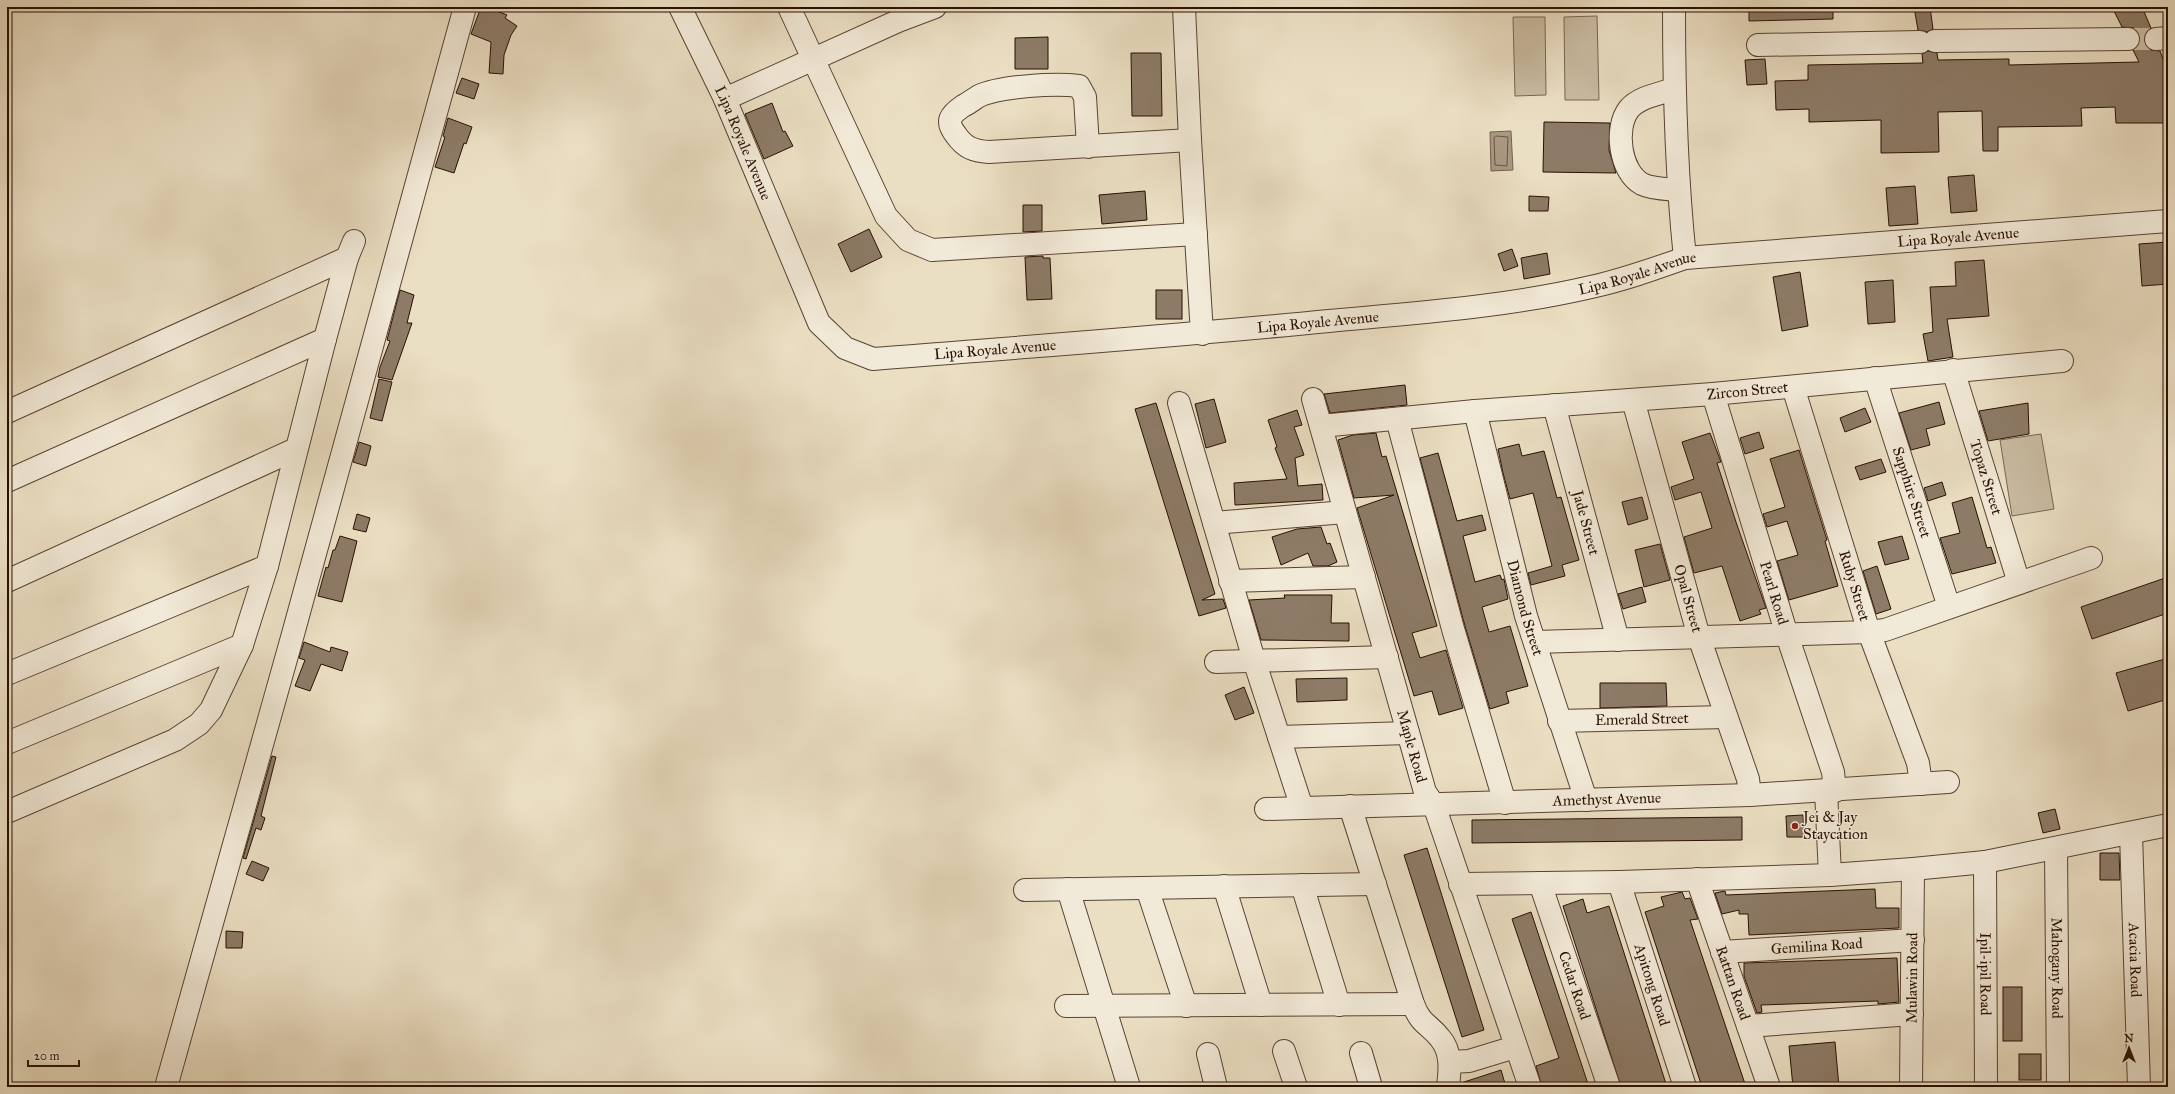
<svg xmlns="http://www.w3.org/2000/svg" width="2175" height="1094" viewBox="0 0 2175 1094" font-family="'IM FELL Great Primer',serif">
<rect width="100%" height="100%" fill="#ebdfc3"/>
<filter id="stains"><feTurbulence type="fractalNoise" baseFrequency=".005" numOctaves="4"/><feColorMatrix values="0 0 0 0 .2 0 0 0 0 .09 0 0 0 0 .02 0 0 0 .5 -.17"/></filter>
<radialGradient id="worn" r=".72"><stop offset=".6" stop-color="#630" stop-opacity="0"/><stop offset="1" stop-color="#630" stop-opacity=".3"/></radialGradient>
<g fill="#cabca2" stroke="#796652">
<polygon points="1597,16 1599,100 1565,100 1564,17"/>
<polygon points="1513,17 1545,17 1546,95 1515,96"/>
<polygon points="2041,434 2054,509 2012,516 2000,440"/>
</g>
<polygon fill="#a99882" stroke="#75614f" points="1511,131 1513,170 1491,171 1490,132"/>
<g fill="none" stroke-linecap="round" stroke-linejoin="round">
<polygon stroke="#685442" stroke-width="1" points="1496,136 1508,137 1507,166 1495,165 1494,138"/>
</g>
<g fill="#8d7b67" stroke="#280f03">
<polygon points="481,7 498,7 497,11 507,15 505,18 517,26 511,35 504,55 503,74 489,73 491,42 471,34"/>
<polygon points="1749,7 1833,7 1833,19 1749,21"/>
<polygon points="1914,7 1930,7 1933,29 1927,32 1918,30"/>
<polygon points="2112,7 2142,7 2151,28 2145,34 2146,46 2151,50 2160,51 2164,62 2168,62 2168,123 2116,123 2115,107 2081,108 2082,126 1998,127 1998,151 1983,151 1982,111 1938,112 1939,152 1881,153 1881,120 1809,122 1809,109 1776,110 1775,81 1808,80 1808,65 1923,63 1922,54 1928,51 1937,53 1938,60 2009,59 2009,65 2139,62 2133,50 2139,45 2139,33 2134,28 2122,27"/>
<polygon points="1048,37 1048,69 1015,69 1015,38"/>
<polygon points="1131,53 1161,53 1162,116 1132,116"/>
<polygon points="1765,59 1767,84 1747,85 1745,60"/>
<polygon points="462,78 479,84 474,99 456,93"/>
<polygon points="772,103 783,132 785,131 793,146 764,159 745,114"/>
<polygon points="448,118 472,127 466,144 464,143 454,173 435,167 445,137 443,136"/>
<polygon points="1544,122 1610,123 1609,150 1616,173 1543,172"/>
<polygon points="1974,175 1977,211 1951,213 1948,177"/>
<polygon points="1915,186 1918,224 1889,226 1886,188"/>
<polygon points="1145,191 1147,220 1102,224 1099,195"/>
<polygon points="1529,196 1549,197 1548,211 1529,211"/>
<polygon points="1023,205 1042,205 1042,231 1023,232"/>
<polygon points="869,229 882,257 851,272 838,244"/>
<polygon points="2168,242 2168,284 2142,286 2139,244"/>
<polygon points="1512,249 1518,266 1504,271 1498,254"/>
<polygon points="1547,253 1550,274 1524,279 1521,258"/>
<polygon points="1043,256 1043,258 1050,258 1052,299 1027,300 1025,257"/>
<polygon points="1984,260 1989,316 1947,319 1953,357 1928,361 1923,334 1933,332 1930,287 1956,286 1955,262"/>
<polygon points="1800,272 1808,326 1782,331 1773,277"/>
<polygon points="1893,280 1895,322 1868,324 1865,282"/>
<polygon points="400,290 414,295 407,323 412,323 392,380 378,377 380,367 390,341 387,340"/>
<rect x="1156" y="290" width="26" height="29"/>
<polygon points="379,379 392,382 382,421 370,418"/>
<polygon points="1405,385 1407,405 1330,413 1324,394"/>
<polygon points="1214,399 1226,442 1206,448 1195,404"/>
<polygon points="1939,402 1945,424 1926,429 1930,445 1911,450 1899,413"/>
<polygon points="1156,403 1215,594 1202,600 1223,599 1226,608 1199,616 1135,409"/>
<polygon points="2028,403 2029,434 1988,441 1979,411"/>
<polygon points="1865,408 1871,422 1845,432 1840,418"/>
<polygon points="1297,410 1302,425 1294,427 1304,455 1295,458 1298,486 1322,484 1323,500 1235,505 1234,483 1287,479 1275,448 1277,447 1268,420"/>
<polygon points="1759,432 1764,448 1745,454 1740,438"/>
<polygon points="1376,433 1382,457 1386,456 1437,626 1412,633 1420,658 1446,650 1463,708 1439,715 1432,691 1414,696 1357,508 1394,495 1354,498 1338,440 1353,435"/>
<polygon points="1710,433 1721,462 1717,463 1736,522 1766,608 1759,610 1761,614 1740,621 1722,566 1694,573 1684,537 1712,528 1701,492 1675,500 1671,487 1694,479 1682,442"/>
<polygon points="359,442 371,446 366,466 353,462"/>
<polygon points="1519,444 1522,456 1544,451 1557,498 1561,497 1579,560 1562,565 1565,576 1531,585 1528,573 1552,566 1533,493 1510,499 1503,473 1498,449"/>
<polygon points="1799,450 1827,540 1825,541 1838,586 1789,600 1777,561 1798,555 1787,521 1767,527 1763,514 1785,507 1770,459"/>
<polygon points="1438,453 1457,521 1482,515 1486,530 1463,536 1475,582 1500,575 1502,580 1504,579 1508,599 1482,607 1489,632 1510,626 1528,686 1506,692 1509,703 1490,709 1465,626 1420,458"/>
<polygon points="1881,459 1886,472 1860,480 1855,467"/>
<polygon points="1942,482 1946,495 1928,501 1924,488"/>
<polygon points="1642,497 1648,519 1628,525 1622,502"/>
<polygon points="1972,497 1987,548 1991,547 1996,563 1952,574 1940,538 1960,533 1952,503"/>
<polygon points="357,514 370,518 366,532 353,529"/>
<polygon points="1321,527 1327,544 1330,543 1337,562 1328,566 1313,566 1308,553 1281,565 1272,537 1297,529"/>
<polygon points="340,536 357,541 342,602 318,596 326,567 328,568 333,550 335,550"/>
<polygon points="1902,536 1909,559 1885,565 1878,542"/>
<polygon points="1660,544 1670,580 1644,587 1635,550"/>
<polygon points="1877,566 1891,609 1876,614 1863,571"/>
<polygon points="2168,577 2168,613 2092,639 2081,607"/>
<polygon points="1642,587 1646,602 1623,609 1618,594"/>
<polygon points="1284,595 1332,595 1331,623 1349,623 1349,641 1261,640 1249,600 1285,598"/>
<polygon points="304,642 330,652 331,647 348,652 342,671 321,664 310,691 295,686 305,660 299,658"/>
<polygon points="2165,659 2168,669 2168,699 2128,711 2116,673"/>
<polygon points="1347,678 1347,700 1297,702 1296,679"/>
<polygon points="1600,683 1666,683 1667,706 1600,708"/>
<polygon points="1244,687 1254,713 1235,720 1225,695"/>
<polygon points="272,756 276,757 261,816 265,818 261,830 256,828 246,859 243,858"/>
<polygon points="2055,809 2060,829 2043,833 2038,813"/>
<polygon points="1803,815 1804,837 1787,837 1786,816"/>
<polygon points="1742,817 1742,840 1472,843 1472,820"/>
<polygon points="1427,848 1484,1030 1462,1037 1404,855"/>
<polygon points="2100,853 2119,853 2120,880 2100,880"/>
<polygon points="252,861 269,868 263,881 246,874"/>
<polygon points="1875,889 1876,908 1899,908 1899,928 1749,935 1748,914 1739,914 1739,910 1722,914 1715,893 1725,891 1726,895"/>
<polygon points="1682,892 1685,899 1690,898 1698,919 1690,920 1746,1087 1702,1087 1645,912 1664,906 1661,897"/>
<polygon points="1583,899 1587,913 1609,906 1667,1087 1621,1087 1563,906"/>
<polygon points="1531,912 1589,1087 1542,1087 1536,1066 1559,1058 1512,919"/>
<polygon points="226,931 243,932 242,948 226,948"/>
<polygon points="1897,958 1899,1002 1878,1004 1878,1001 1761,1005 1762,1012 1757,1013 1744,976 1744,963"/>
<rect x="2003" y="987" width="19" height="54"/>
<polygon points="1835,1042 1839,1087 1793,1087 1789,1046"/>
<rect x="2019" y="1054" width="22" height="26"/>
<polygon points="1501,1070 1506,1087 1461,1087 1461,1083"/>
</g>
<g fill="none" stroke-linecap="round" stroke-linejoin="round">
<polyline stroke="#cec0a6" stroke-width="22" stroke-dasharray="22 11" stroke-linecap="butt" points="2128,39 2156,39"/>
<g stroke="#594333" stroke-width="24">
<g id="minor">
<path id="s1" d="M680 7 725 99 819 323 845 348 873 359C1025 347 1177 336 1329 321 1416 313 1505 307 1591 287 1623 280 1654 269 1685 258L2168 221"/>
<polyline points="789,7 886,216 908,240 932,250 1196,234"/>
<polyline points="1184,7 1190,140 1202,334"/>
<path d="M1674 7C1674 91 1676 174 1685 258"/>
<polyline points="2156,39 2168,38"/>
<polyline points="1935,41 2128,39"/>
<polyline points="1758,45 1920,42"/>
<path d="M1674 89C1659 94 1639 97 1629 109 1614 128 1620 172 1642 184 1652 189 1667 189 1678 190"/>
<polyline points="725,99 898,21 935,7"/>
<path d="M1088 147 1085 97 1079 86C1056 83 1000 86 979 96 974 99 969 103 963 106 950 115 945 121 956 135 965 148 974 151 989 152L1190 140"/>
<path id="s2" d="M1953 370 2019 583"/>
<path id="s3" d="M1875 378 1949 607"/>
<path id="s4" d="M1793 387 1869 632 1918 763 1921 784"/>
<path id="s5" d="M1713 394 1787 635 1833 772 1835 791"/>
<path id="s6" d="M1313 399 1425 792 1434 805 1530 1087"/>
<path id="s7" d="M1633 400 1699 637 1748 779 1750 795"/>
<polyline points="1179,403 1254,660 1302,808"/>
<path id="s8" d="M1554 405 1618 640"/>
<path id="s9" d="M1475 411 1526 616 1586 800"/>
<polyline points="7,412 347,258"/>
<polyline points="1397,419 1453,629 1505,803"/>
<path id="s10" d="M1321 426 1475 411 1713 394 2062 361"/>
<polyline points="7,481 325,339"/>
<polyline points="1214,523 1345,512"/>
<polyline points="7,581 296,449"/>
<polyline points="1230,581 1364,577"/>
<polyline points="1535,642 1869,632 1885,630 2091,558"/>
<polyline points="1216,662 1387,657"/>
<polyline points="7,674 267,566"/>
<path id="s11" d="M1559 721 1725 717"/>
<polyline points="1279,737 1408,733"/>
<polyline points="7,743 242,645"/>
<polyline points="1826,791 1830,875"/>
<path d="M1350 806 1413 1004C1421 1025 1428 1023 1440 1038 1452 1052 1450 1070 1448 1087"/>
<path id="s12" d="M1266 809 1750 795 1948 782"/>
<polyline points="7,812 175,740 199,724 211,710 242,645 267,566 325,339 347,258 354,241"/>
<path id="s13" d="M2131 833 2139 1087"/>
<path id="s14" d="M2056 849 2058 1087"/>
<path id="s15" d="M1985 862 1986 1087"/>
<path id="s16" d="M1697 879 1769 1087"/>
<path id="s17" d="M1619 882 1685 1087"/>
<path id="s18" d="M1540 883 1609 1087"/>
<polyline points="1460,884 1619,882 1830,875 1913,869 1985,862 2168,825"/>
<polyline points="1302,885 1339,1005"/>
<polyline points="1224,886 1261,1005"/>
<polyline points="1147,888 1186,1006"/>
<polyline points="1068,889 1129,1087"/>
<polyline points="1025,890 1375,884"/>
<path id="s19" d="M1722 952 1913 940"/>
<polyline points="1066,1006 1413,1004"/>
<polyline points="1748,1026 1912,1014"/>
<polyline points="1284,1051 1296,1087"/>
<polyline points="1361,1053 1371,1087"/>
<polyline points="1208,1054 1216,1087"/>
<polyline points="1450,1062 1469,1061 1515,1047"/>
<polyline points="166,1087 293,634 465,7"/>
<path id="s20" d="M1911 1087 1913 869"/>
</g>
</g>
<use href="#minor" stroke="#f2ead8" stroke-width="22"/>
</g>
<circle fill="#8f2418" stroke="#f2ead8" stroke-width="1.5" cx="1795" cy="826" r="4"/>
<g text-anchor="middle" stroke-width="3" stroke-linejoin="round" paint-order="stroke">
<g font-size="15" fill="#280f03" stroke="#f2ead8">
<text dy="5" stroke="none"><textPath href="#s1" startOffset="150">Lipa Royale Avenue</textPath></text>
<text dy="5" stroke="none"><textPath href="#s1" startOffset="1506">Lipa Royale Avenue</textPath></text>
<text dy="5" stroke="none"><textPath href="#s1" startOffset="1182">Lipa Royale Avenue</textPath></text>
<text dy="5" stroke="none"><textPath href="#s1" startOffset="858">Lipa Royale Avenue</textPath></text>
<text dy="5" stroke="none"><textPath href="#s1" startOffset="534">Lipa Royale Avenue</textPath></text>
<text dy="5" stroke="none"><textPath href="#s10" startOffset="428">Zircon Street</textPath></text>
<text dy="5" stroke="none"><textPath href="#s2" startOffset="112">Topaz Street</textPath></text>
<text dy="5" stroke="none"><textPath href="#s3" startOffset="120">Sapphire Street</textPath></text>
<text dy="5" stroke="none"><textPath href="#s8" startOffset="122">Jade Street</textPath></text>
<text dy="5" stroke="none"><textPath href="#s4" startOffset="208">Ruby Street</textPath></text>
<text dy="5" stroke="none"><textPath href="#s5" startOffset="208">Pearl Road</textPath></text>
<text dy="5" stroke="none"><textPath href="#s7" startOffset="206">Opal Street</textPath></text>
<text dy="5" stroke="none"><textPath href="#s9" startOffset="203">Diamond Street</textPath></text>
<text dy="5" stroke="none"><textPath href="#s11" startOffset="83">Emerald Street</textPath></text>
<text dy="5" stroke="none"><textPath href="#s6" startOffset="361">Maple Road</textPath></text>
<text dy="5" stroke="none"><textPath href="#s12" startOffset="341">Amethyst Avenue</textPath></text>
<text dy="5" stroke="none"><textPath href="#s19" startOffset="95">Gemilina Road</textPath></text>
<text dy="5" stroke="none"><textPath href="#s13" startOffset="127">Acacia Road</textPath></text>
<text dy="5" stroke="none"><textPath href="#s14" startOffset="119">Mahogany Road</textPath></text>
<text dy="5" stroke="none"><textPath href="#s15" startOffset="112">Ipil-ipil Road</textPath></text>
<text dy="5" stroke="none"><textPath href="#s20" startOffset="109">Mulawin Road</textPath></text>
<text dy="5" stroke="none"><textPath href="#s16" startOffset="110">Rattan Road</textPath></text>
<text dy="5" stroke="none"><textPath href="#s17" startOffset="108">Apitong Road</textPath></text>
<text dy="5" stroke="none"><textPath href="#s18" startOffset="108">Cedar Road</textPath></text>
</g>
<g font-size="15" fill="#280f03" stroke="#f2ead8" text-anchor="start">
<text x="1803" y="822">Jei &amp; Jay<tspan x="1803" dy="17">Staycation</tspan></text>
</g>
</g>
<rect width="2175" height="1094" fill="none" stroke="#ebdfc3" stroke-width="24"/>
<rect x="8" y="8" width="2159" height="1078" fill="none" stroke="#280f03" stroke-width="2"/>
<rect x="12" y="12" width="2151" height="1070" fill="none" stroke="#280f03"/>
<g transform="translate(2129 1048)" stroke="#f2ead8" stroke-width="3" paint-order="stroke">
<path d="M0-3L7 15L0 10L-7 15Z" fill="#280f03"/>
<text y="-6" font-size="11" font-weight="bold" text-anchor="middle" fill="#280f03">N</text>
</g>
<path d="M28 1060v6h51v-6" fill="none" stroke="#280f03" stroke-width="2"/>
<text x="34" y="1060" font-size="12" fill="#280f03" stroke="#f2ead8" stroke-width="3" paint-order="stroke">20 m</text>
<rect width="100%" height="100%" filter="url(#stains)"/>
<rect width="100%" height="100%" fill="url(#worn)"/>
</svg>
